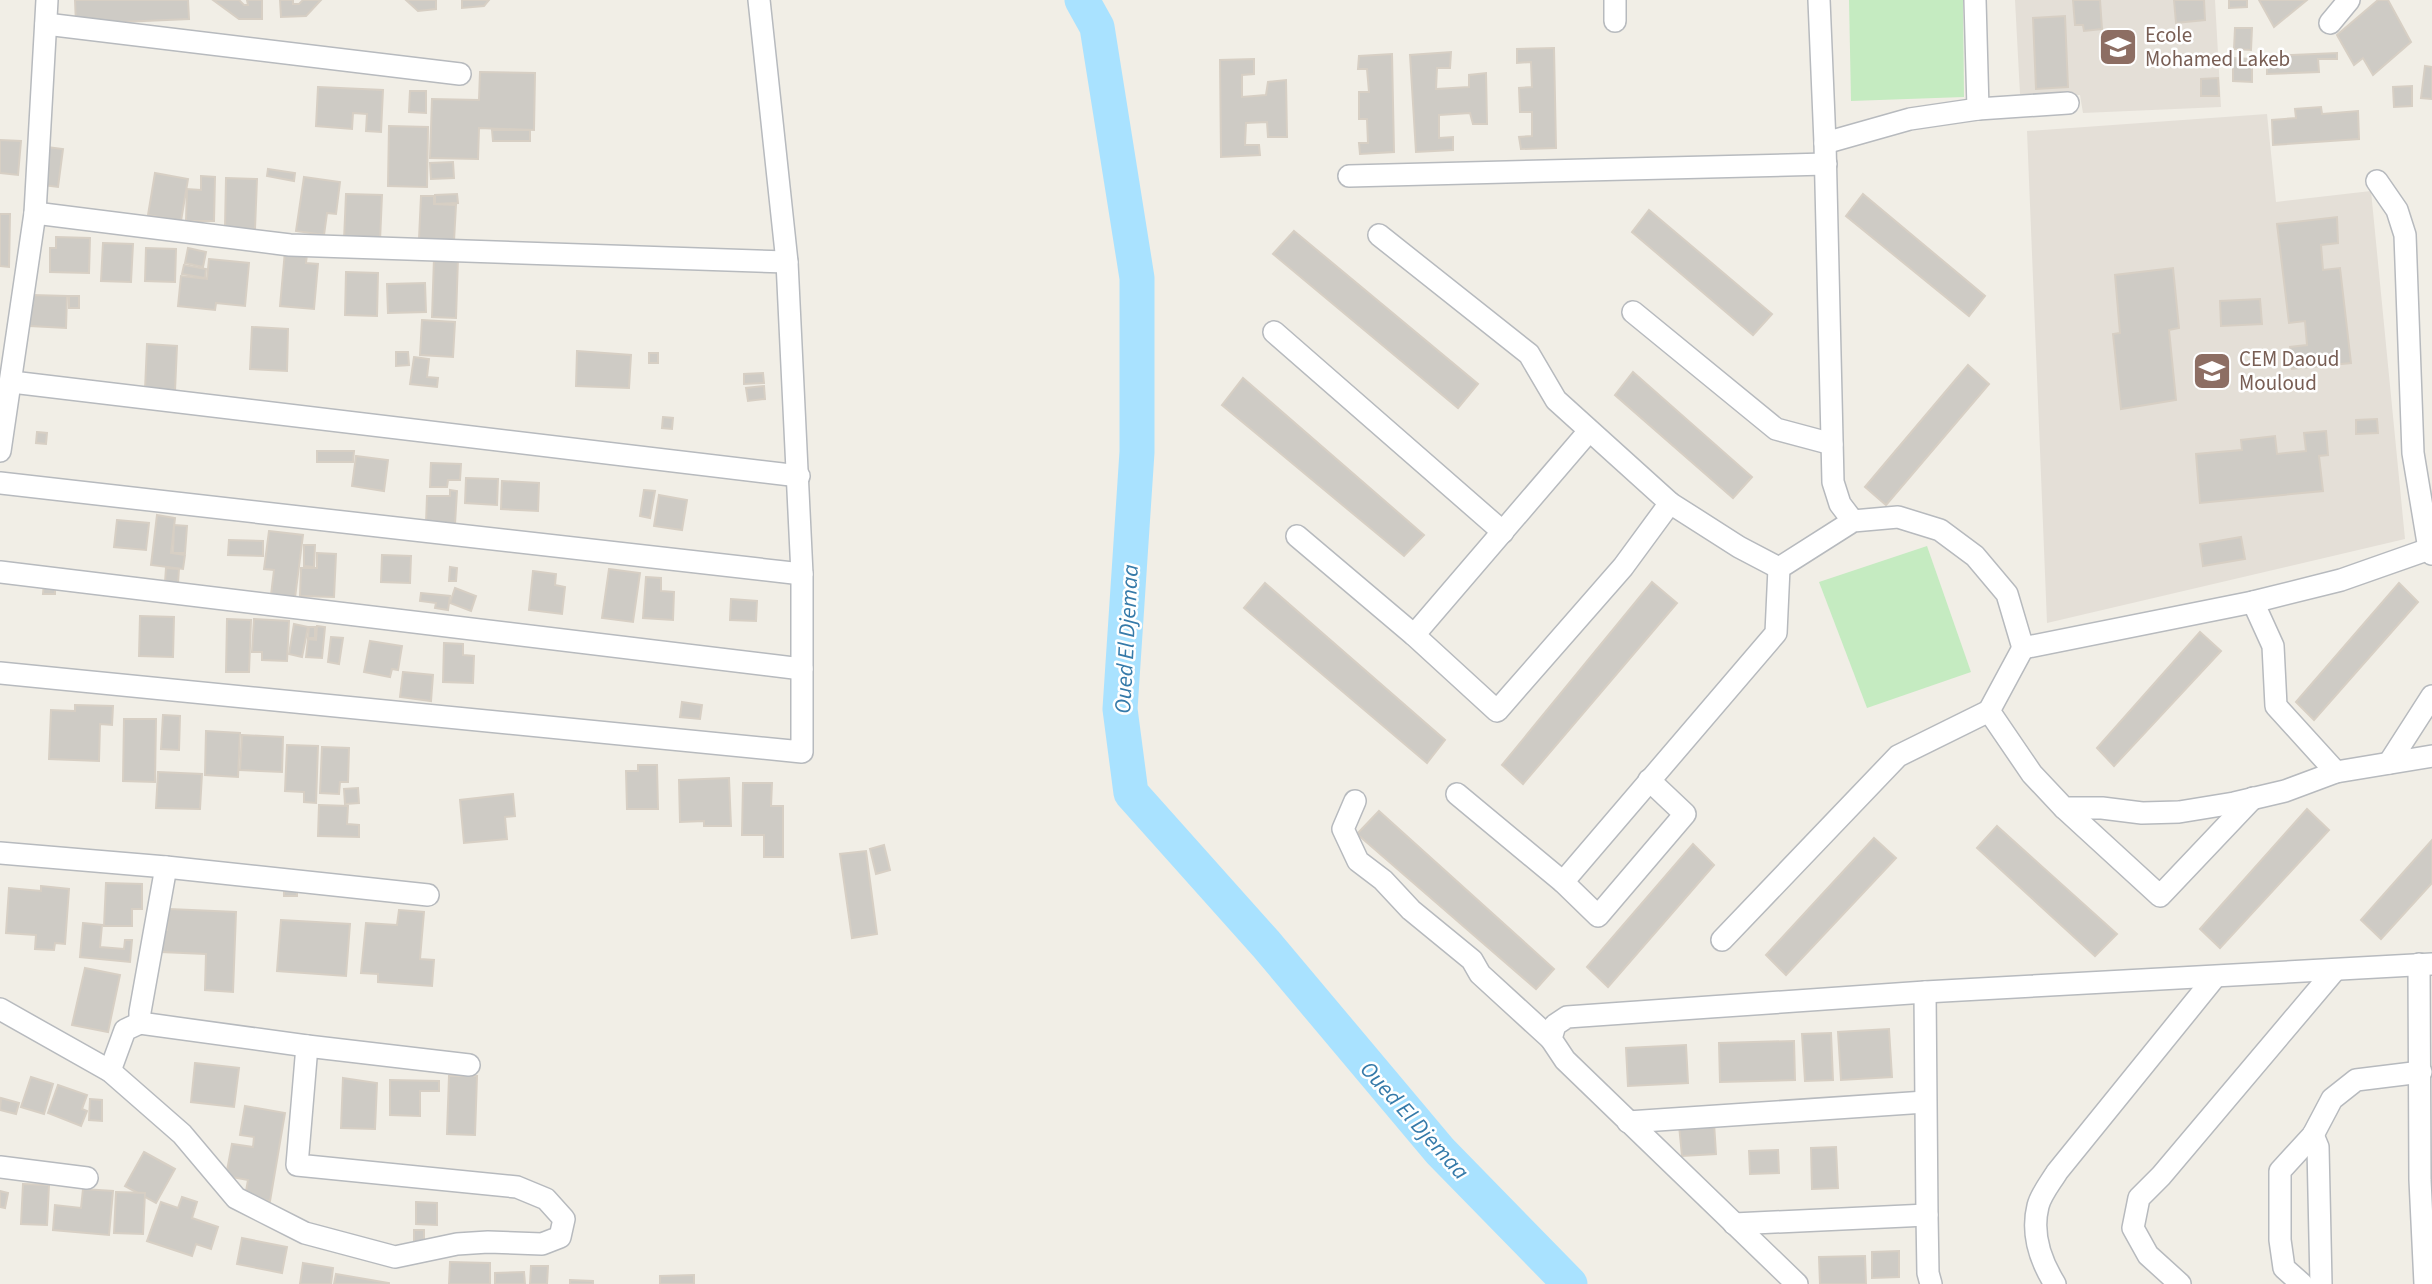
<svg xmlns="http://www.w3.org/2000/svg" width="2432" height="1284" viewBox="0 0 2432 1284" font-family="'Source Sans 3',sans-serif">
<rect width="100%" height="100%" fill="#f1eee6"/>
<g fill="#e4dfd7">
<polygon points="2015,0 2215,0 2221,107 2083,113 2080,95 2020,94"/>
<polygon points="2267,114 2276,202 2371,191 2405,539 2047,623 2027,131"/>
</g>
<g fill="#c5ebc1">
<polygon points="1849,0 1963,0 1964,97 1851,101"/>
<polygon points="1927,546 1971,672 1867,708 1819,582"/>
</g>
<g fill="none" stroke-linecap="round" stroke-linejoin="round">
<polyline stroke="#a9e2ff" stroke-width="35" points="1082,0 1097,27 1137,278 1137,452 1120,709 1131,793 1266,944 1440,1151 1570,1284"/>
</g>
<g fill="#cecbc5" stroke="#d7cfc4" stroke-width="2">
<polygon points="75,0 188,0 189,19 76,24"/>
<polygon points="213,0 239,0 244,5 248,5 247,0 262,0 262,19 239,19"/>
<polygon points="280,0 293,0 293,4 299,4 303,0 321,0 306,16 281,17"/>
<polygon points="406,0 436,0 436,9 418,11"/>
<polygon points="462,0 489,0 484,6 462,8"/>
<polygon points="2073,0 2100,0 2102,29 2084,31 2083,25 2075,25"/>
<polygon points="2174,0 2204,0 2205,20 2176,23"/>
<polygon points="2229,0 2247,0 2247,7 2229,8"/>
<polygon points="2259,0 2307,0 2274,27"/>
<polygon points="2378,0 2388,0 2411,42 2373,75 2363,58 2354,65 2337,35"/>
<polygon points="2065,16 2068,87 2036,89 2033,18"/>
<polygon points="2235,28 2252,28 2251,50 2234,49"/>
<polygon points="1554,48 1556,148 1521,149 1519,137 1532,136 1532,112 1520,112 1519,88 1532,87 1531,62 1517,63 1517,49"/>
<polygon points="1451,52 1450,68 1437,68 1436,89 1469,87 1469,75 1486,73 1487,124 1473,124 1470,113 1439,115 1439,138 1453,137 1453,150 1416,152 1410,55"/>
<polygon points="2337,53 2337,59 2318,59 2319,72 2267,74 2267,56"/>
<polygon points="1392,54 1394,152 1360,154 1359,143 1368,143 1367,119 1359,119 1359,92 1369,92 1367,69 1358,69 1359,56"/>
<polygon points="2233,58 2252,59 2252,82 2233,81"/>
<polygon points="1254,59 1254,74 1242,75 1242,97 1266,95 1268,82 1286,80 1287,137 1268,137 1267,122 1246,123 1245,145 1259,145 1260,155 1221,157 1220,60"/>
<polygon points="2425,66 2432,67 2432,99 2421,98"/>
<polygon points="480,72 535,73 534,130 479,128 478,159 430,158 432,99 479,100"/>
<polygon points="2218,78 2219,96 2201,96 2201,79"/>
<polygon points="2412,86 2412,106 2394,107 2393,87"/>
<polygon points="318,87 383,90 381,132 366,131 367,114 353,113 352,129 316,126"/>
<polygon points="410,91 426,91 426,113 409,112"/>
<polygon points="2321,107 2322,114 2358,111 2359,139 2273,145 2272,120 2296,118 2295,109"/>
<polygon points="389,126 428,127 427,187 388,186"/>
<polygon points="492,130 530,130 530,141 493,141"/>
<polygon points="0,140 21,141 18,175 0,173"/>
<polygon points="47,147 63,149 58,187 42,185"/>
<polygon points="453,162 454,178 431,179 430,163"/>
<polygon points="268,169 295,173 294,181 267,176"/>
<polygon points="155,173 188,179 181,221 148,215"/>
<polygon points="201,176 215,177 214,221 186,221 187,189 201,190"/>
<polygon points="304,177 340,182 336,214 327,213 324,235 296,231"/>
<polygon points="226,178 257,179 255,229 225,228"/>
<polygon points="346,194 382,195 380,241 344,240"/>
<polygon points="457,194 458,203 435,204 435,195"/>
<polygon points="1863,194 1985,296 1969,316 1846,216"/>
<polygon points="421,196 434,196 434,204 456,205 454,241 419,239"/>
<polygon points="1649,210 1772,314 1753,335 1632,232"/>
<polygon points="0,214 10,214 9,267 0,266"/>
<polygon points="2337,217 2338,243 2321,245 2323,270 2340,268 2351,363 2292,369 2290,347 2307,345 2305,321 2289,323 2277,224"/>
<polygon points="1294,231 1478,384 1458,408 1273,254"/>
<polygon points="56,237 90,238 89,273 50,272 50,248 56,248"/>
<polygon points="103,243 133,244 131,282 101,281"/>
<polygon points="146,248 176,249 175,282 145,281"/>
<polygon points="188,248 206,252 203,267 185,263"/>
<polygon points="285,251 307,254 306,263 318,264 314,309 280,306"/>
<polygon points="434,258 458,258 456,318 432,317"/>
<polygon points="209,259 249,263 245,306 216,303 215,310 178,306 181,276 207,279"/>
<polygon points="184,265 206,269 205,278 182,274"/>
<polygon points="2173,268 2179,328 2169,330 2176,400 2121,409 2113,334 2120,333 2115,275"/>
<polygon points="346,272 378,273 377,316 345,315"/>
<polygon points="425,283 426,312 388,313 387,284"/>
<polygon points="32,295 67,296 66,328 30,326"/>
<rect x="69" y="296" width="10" height="12"/>
<polygon points="2260,299 2262,324 2221,326 2220,301"/>
<polygon points="422,320 455,322 453,357 420,355"/>
<polygon points="252,327 288,329 287,371 250,369"/>
<polygon points="147,344 177,346 175,391 145,390"/>
<polygon points="577,351 631,355 629,388 576,386"/>
<polygon points="396,352 408,352 409,365 396,366"/>
<rect x="649" y="353" width="9" height="10"/>
<polygon points="414,357 429,359 427,377 438,378 437,387 410,384"/>
<polygon points="1968,365 1989,384 1886,505 1865,487"/>
<polygon points="1633,372 1752,477 1733,498 1615,395"/>
<polygon points="763,373 764,383 744,384 744,374"/>
<polygon points="1243,378 1424,535 1404,556 1222,405"/>
<polygon points="764,386 765,399 748,401 746,388"/>
<polygon points="663,417 673,418 672,429 662,428"/>
<polygon points="2377,419 2378,433 2356,434 2356,420"/>
<polygon points="2326,431 2328,455 2319,456 2323,491 2200,503 2196,454 2242,450 2241,440 2275,436 2277,454 2306,451 2304,433"/>
<polygon points="37,432 47,433 46,444 36,443"/>
<polygon points="317,451 354,451 353,462 317,462"/>
<polygon points="356,456 388,460 384,491 352,486"/>
<polygon points="431,463 461,464 460,480 448,480 447,487 430,487"/>
<polygon points="466,478 498,479 497,505 465,503"/>
<polygon points="502,481 539,483 538,511 501,509"/>
<polygon points="450,490 457,491 455,524 426,523 427,496 450,496"/>
<polygon points="644,490 655,491 650,518 640,516"/>
<polygon points="659,495 687,500 682,530 654,526"/>
<polygon points="157,515 175,518 171,553 185,555 183,569 151,565"/>
<polygon points="117,520 149,523 146,550 114,547"/>
<polygon points="174,525 187,526 185,553 173,553"/>
<polygon points="269,531 303,535 295,598 271,595 274,570 264,569"/>
<polygon points="2241,537 2245,559 2203,566 2200,544"/>
<polygon points="229,540 263,541 263,556 228,555"/>
<polygon points="304,545 315,545 314,567 304,566"/>
<polygon points="317,553 336,554 334,597 300,596 301,568 317,568"/>
<polygon points="382,555 411,556 410,583 381,582"/>
<polygon points="450,567 457,568 456,581 449,581"/>
<polygon points="166,568 179,569 178,583 165,582"/>
<polygon points="609,569 640,573 633,622 602,618"/>
<polygon points="533,571 556,574 555,585 565,587 562,614 529,610"/>
<polygon points="646,577 661,578 661,591 674,592 673,620 643,618"/>
<polygon points="1652,582 1677,603 1523,784 1502,765"/>
<polygon points="44,583 55,584 55,594 43,594"/>
<polygon points="1265,583 1445,740 1427,763 1244,608"/>
<polygon points="2399,583 2418,602 2314,720 2296,702"/>
<polygon points="455,588 476,596 471,611 450,603"/>
<polygon points="421,593 450,596 448,610 435,608 436,603 420,601"/>
<polygon points="731,599 757,601 756,621 730,620"/>
<polygon points="140,616 174,617 173,657 139,656"/>
<polygon points="227,619 251,620 249,672 226,672"/>
<polygon points="254,619 289,621 287,661 262,660 262,652 252,652"/>
<polygon points="294,624 308,627 302,657 289,654"/>
<polygon points="317,626 325,627 322,658 306,657 308,639 316,640"/>
<polygon points="309,627 315,627 315,638 308,638"/>
<polygon points="2200,632 2221,651 2114,766 2097,748"/>
<polygon points="331,637 343,638 339,664 328,662"/>
<polygon points="370,641 402,646 398,670 392,669 390,677 364,672"/>
<polygon points="444,643 463,644 463,655 474,656 473,683 443,682"/>
<polygon points="403,672 433,675 431,701 400,697"/>
<polygon points="682,702 702,705 700,719 680,717"/>
<polygon points="75,705 113,706 112,725 100,724 99,761 49,759 51,710 75,711"/>
<polygon points="163,715 180,716 179,750 161,749"/>
<polygon points="124,719 156,719 155,782 123,781"/>
<polygon points="206,731 240,733 238,777 205,775"/>
<polygon points="242,735 283,737 282,772 240,770"/>
<polygon points="287,745 318,746 316,803 304,802 304,792 285,791"/>
<polygon points="322,747 349,748 348,782 340,782 339,794 320,793"/>
<polygon points="638,765 657,765 658,809 627,809 626,771 638,771"/>
<polygon points="158,772 202,774 200,809 156,808"/>
<polygon points="729,778 731,826 704,826 704,821 680,822 679,780"/>
<polygon points="743,783 772,783 771,806 783,806 783,857 764,857 764,835 742,835"/>
<polygon points="358,788 359,803 345,804 344,789"/>
<polygon points="513,794 515,816 505,817 507,839 464,843 460,800"/>
<polygon points="319,805 348,806 347,824 359,825 359,837 318,836"/>
<polygon points="2307,809 2329,830 2220,948 2200,929"/>
<polygon points="1379,811 1554,969 1536,989 1357,834"/>
<polygon points="1997,826 2117,934 2095,956 1977,848"/>
<polygon points="1874,838 1896,858 1786,975 1766,955"/>
<polygon points="2432,840 2432,883 2381,939 2361,920"/>
<polygon points="1693,844 1714,865 1608,987 1587,967"/>
<polygon points="884,845 890,870 876,874 870,849"/>
<polygon points="866,851 877,934 852,938 840,854"/>
<polygon points="106,883 142,884 142,909 132,909 132,926 104,926"/>
<polygon points="41,886 69,889 65,944 55,943 54,950 35,949 36,935 6,933 9,888 41,891"/>
<rect x="284" y="889" width="13" height="7"/>
<polygon points="169,909 236,912 233,992 205,990 206,954 161,952 162,930 167,930"/>
<polygon points="399,910 424,912 420,959 434,960 432,986 378,982 378,974 361,973 366,923 397,925"/>
<polygon points="281,920 350,924 346,976 277,971"/>
<polygon points="83,923 102,925 100,947 124,949 125,940 132,940 130,962 80,957"/>
<polygon points="85,968 120,975 108,1032 72,1025"/>
<polygon points="1889,1029 1892,1077 1841,1080 1838,1032"/>
<polygon points="1831,1033 1833,1080 1805,1081 1802,1034"/>
<polygon points="1794,1041 1795,1080 1720,1082 1719,1043"/>
<polygon points="1686,1045 1688,1083 1628,1086 1626,1048"/>
<polygon points="195,1063 239,1068 234,1107 191,1102"/>
<polygon points="449,1076 477,1076 475,1135 447,1134"/>
<polygon points="31,1077 53,1084 44,1114 21,1107"/>
<polygon points="343,1078 377,1083 375,1129 341,1128"/>
<polygon points="390,1080 439,1081 439,1091 420,1091 420,1116 390,1115"/>
<polygon points="58,1085 87,1095 82,1109 87,1111 81,1126 48,1113"/>
<polygon points="1,1098 19,1103 16,1114 0,1110"/>
<polygon points="90,1099 102,1100 102,1121 89,1120"/>
<polygon points="245,1106 285,1113 270,1201 245,1197 248,1180 226,1176 232,1144 253,1147 254,1137 240,1135"/>
<polygon points="1714,1123 1716,1154 1682,1156 1679,1125"/>
<polygon points="1836,1147 1838,1188 1812,1189 1811,1148"/>
<polygon points="1778,1150 1779,1173 1750,1174 1749,1151"/>
<polygon points="144,1152 175,1169 156,1203 125,1186"/>
<polygon points="23,1184 49,1185 47,1225 21,1224"/>
<polygon points="83,1189 113,1191 109,1235 53,1230 55,1205 81,1208"/>
<polygon points="0,1191 8,1193 5,1208 0,1207"/>
<polygon points="116,1192 145,1193 143,1234 114,1233"/>
<polygon points="182,1197 197,1202 192,1218 218,1227 211,1249 196,1244 192,1256 147,1241 161,1202 178,1208"/>
<polygon points="416,1202 437,1203 437,1225 416,1224"/>
<polygon points="414,1230 424,1230 424,1242 414,1243"/>
<polygon points="242,1238 287,1247 282,1273 237,1264"/>
<polygon points="1899,1251 1899,1277 1872,1278 1872,1252"/>
<polygon points="1865,1256 1866,1284 1820,1284 1819,1257"/>
<polygon points="450,1262 490,1263 490,1284 449,1284"/>
<polygon points="303,1263 333,1268 331,1284 300,1284"/>
<polygon points="531,1266 548,1266 547,1284 530,1284"/>
<polygon points="524,1272 525,1284 495,1284 495,1273"/>
<polygon points="336,1274 389,1283 389,1284 334,1284"/>
<polygon points="694,1275 694,1284 660,1284 660,1276"/>
<polygon points="570,1280 593,1281 593,1284 570,1284"/>
</g>
<g fill="none" stroke-linecap="round" stroke-linejoin="round">
<g stroke="#b7babe" stroke-width="24">
<g id="minor">
<polyline points="1615,0 1615,21"/>
<polyline points="1819,0 1825,143 1833,482 1840,504 1853,521"/>
<polyline points="1975,0 1978,109"/>
<polyline points="2330,23 2349,0"/>
<polyline points="46,24 460,74"/>
<polyline points="1825,143 1910,119 1978,109 2068,103"/>
<polyline points="1349,176 1826,164"/>
<polyline points="2377,181 2397,210 2405,235 2413,453 2429,549 2432,554"/>
<polyline points="35,213 290,245 787,262"/>
<polyline points="1379,235 1529,354 1556,400 1670,503 1739,547 1779,568"/>
<polyline points="1633,312 1776,429 1832,444"/>
<polyline points="1274,332 1503,532"/>
<polyline points="12,382 799,476"/>
<polyline points="0,451 35,213 47,0"/>
<polyline points="0,483 802,574"/>
<polyline points="1297,536 1414,635 1497,711 1623,567 1670,503"/>
<polyline points="0,572 802,669"/>
<polyline points="2253,602 2273,646 2276,706 2336,772"/>
<polyline points="1414,635 1589,431"/>
<polyline points="2023,648 1989,711 2032,774 2064,808 2102,808 2142,813 2179,812 2234,803 2285,791 2336,772 2432,756"/>
<polyline points="0,673 802,752 802,574 787,262 759,0"/>
<polyline points="2389,763 2432,696"/>
<polyline points="1457,794 1563,882 1776,633 1779,568 1853,521 1898,517 1940,530 1975,556 2007,594 2023,648 2253,602 2341,580 2432,548"/>
<polyline points="1355,801 1343,829 1358,861 1383,880 1411,910 1472,960 1480,974 1551,1039"/>
<polyline points="2064,808 2160,896 2253,798"/>
<polyline points="0,853 166,867 428,895"/>
<polyline points="166,867 140,1012 140,1023 307,1046 469,1065"/>
<polyline points="1563,882 1598,916 1685,814 1649,780"/>
<polyline points="1722,940 1898,756 1989,711"/>
<polyline points="2419,964 2420,1180 2425,1284"/>
<polyline points="1925,992 1927,1215 1928,1273 1931,1284"/>
<polyline points="0,1009 110,1071 182,1134 236,1198 305,1233 395,1257 457,1244 488,1242 542,1244 560,1237 564,1219 546,1199 517,1187 297,1165 307,1046"/>
<polyline points="110,1071 125,1030 140,1023"/>
<polyline points="1628,1122 1925,1102"/>
<polyline points="2313,1135 2318,1147 2321,1284"/>
<polyline points="0,1167 87,1178"/>
<polyline points="1734,1224 1927,1215"/>
<polyline points="1797,1284 1565,1060 1551,1039 1555,1025 1567,1017 1925,992 2432,964"/>
<path d="M2055 1284C2040 1260 2031 1234 2038 1206 2041 1194 2051 1182 2057 1172L2215 977"/>
<polyline points="2180,1284 2148,1255 2133,1228 2139,1198 2161,1176 2335,970"/>
<polyline points="2302,1284 2284,1268 2280,1240 2280,1171 2313,1135 2332,1099 2356,1080 2421,1072"/>
</g>
</g>
<use href="#minor" stroke="#fff" stroke-width="21"/>
</g>
<defs>
<g id="school-square" transform="scale(2.0125)"><rect x="-9" y="-9" width="18" height="18" rx="4" fill="#8d6e63" stroke="#fff"/><path d="M0-5L7-2L0 1L-7-2ZM-4 1L0 2.5L4 1V4Q0 6-4 4Z" fill="#fff"/></g>
</defs>
<g fill-rule="evenodd">
<use href="#school-square" x="2118" y="47"/>
<use href="#school-square" x="2212" y="371"/>
</g>
<g text-anchor="middle" stroke-width="5" stroke-linejoin="round" paint-order="stroke">
<g font-size="21" fill="#785e54" stroke="#fff" text-anchor="start">
<text x="2145" y="42">Ecole<tspan x="2145" dy="24">Mohamed Lakeb</tspan></text>
<text x="2239" y="366">CEM Daoud<tspan x="2239" dy="24">Mouloud</tspan></text>
</g>
<g font-size="23" font-style="italic" fill="#357aa9" stroke="#fff">
<text transform="translate(1126 639) rotate(-87)" y="8">Oued El Djemaa</text>
<text transform="translate(1415 1120) rotate(48)" y="8">Oued El Djemaa</text>
</g>
</g>
</svg>
